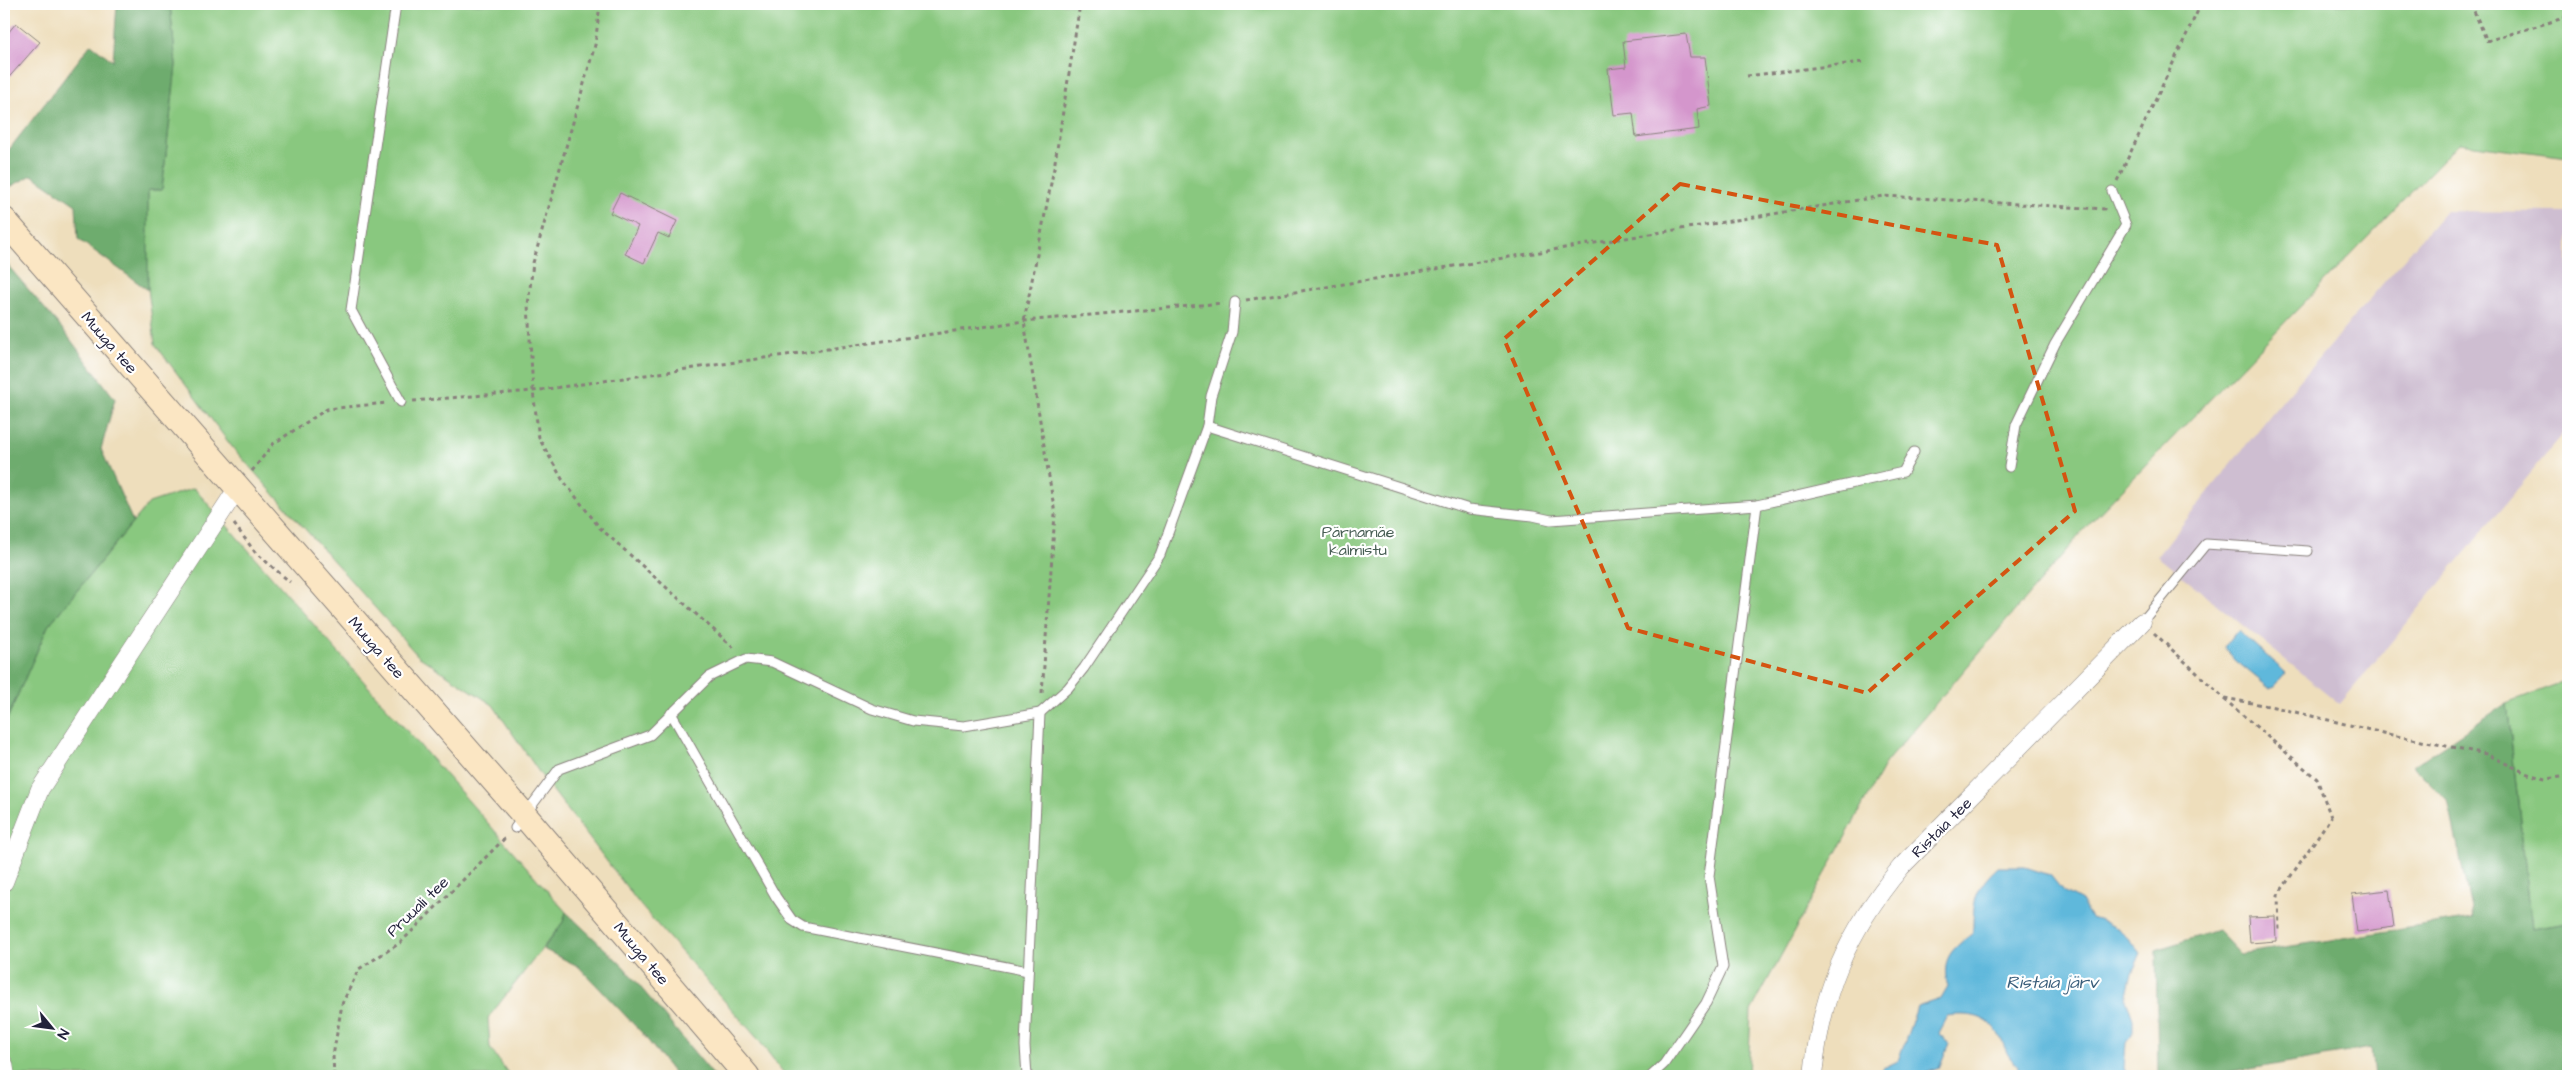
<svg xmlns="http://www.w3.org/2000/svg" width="2572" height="1080" viewBox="0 0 2572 1080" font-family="'Architects Daughter',sans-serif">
<rect width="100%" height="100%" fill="#fff"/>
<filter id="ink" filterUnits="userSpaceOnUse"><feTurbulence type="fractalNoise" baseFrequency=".02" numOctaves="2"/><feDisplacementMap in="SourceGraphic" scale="10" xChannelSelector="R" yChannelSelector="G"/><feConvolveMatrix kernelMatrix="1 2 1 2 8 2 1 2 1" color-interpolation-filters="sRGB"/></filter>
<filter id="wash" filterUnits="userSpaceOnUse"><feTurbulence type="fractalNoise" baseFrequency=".0096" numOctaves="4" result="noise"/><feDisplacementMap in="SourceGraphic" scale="20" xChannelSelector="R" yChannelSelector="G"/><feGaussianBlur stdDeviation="1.12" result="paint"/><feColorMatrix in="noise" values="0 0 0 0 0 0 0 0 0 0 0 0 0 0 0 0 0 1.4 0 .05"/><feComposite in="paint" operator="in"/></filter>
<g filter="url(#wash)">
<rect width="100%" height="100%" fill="#eedebc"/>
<polygon fill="#cebed1" points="2445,211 2568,212 2568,428 2340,704 2157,556 2272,413"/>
<g fill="#89c87f" stroke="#56755d">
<polygon points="170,4 2568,4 2568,157 2459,143 2088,525 1886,762 1751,1011 1748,1076 786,1076 757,1038 641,906 541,775 493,705 418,656 232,447 155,344 147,281 148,190 162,190 176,65"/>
<polygon points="194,488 566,912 563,922 488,1018 490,1048 510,1076 4,1076 4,726 48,626 149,503"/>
<polygon points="2568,680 2568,922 2532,928 2507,703"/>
</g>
<g fill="#6eac6e" stroke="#486754">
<polygon points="117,4 170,4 176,65 162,190 148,190 148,290 78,239 76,205 32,175 8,188 4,187 4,156 91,44 113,61"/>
<polygon points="4,261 64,331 115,399 101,449 133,522 48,626 4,726"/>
<polygon points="2507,703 2532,928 2568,922 2568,1076 2374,1076 2371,1048 2210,1076 2158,1076 2156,950 2217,930 2240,954 2473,918 2448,801 2413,766"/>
<polygon points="566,912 623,966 714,1076 676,1076 642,1033 578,966 543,949 563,922"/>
</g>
<g fill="#5eb8db" stroke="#406d8b">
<polygon points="2238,630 2286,673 2275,686 2269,688 2235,660 2224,647"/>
<path d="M1998 867H2025L2050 875 2063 891 2081 901 2091 918C2114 924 2126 934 2141 953L2132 973 2126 999 2133 1019V1032L2126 1043 2124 1068 2127 1076H2017L2018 1066C2004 1053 2008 1052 2000 1037 1989 1015 1969 1013 1947 1016L1938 1033 1949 1043 1939 1068 1919 1076H1879L1883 1068 1898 1061 1917 1007 1941 999 1948 987C1940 958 1952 949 1973 933 1973 901 1974 889 1998 867Z"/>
</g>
<g id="blocks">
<g fill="#d496cc">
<polygon points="16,23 40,42 4,83 4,38"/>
<polygon points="1686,34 1690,57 1705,57 1711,106 1697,109 1699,129 1636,137 1633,113 1614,115 1608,69 1626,67 1623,41"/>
<polygon points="620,193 677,221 669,238 658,233 644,263 625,254 638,226 610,213"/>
<polygon points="2389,890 2394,927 2357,932 2352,894"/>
<polygon points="2275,916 2276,941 2250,943 2248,917"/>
</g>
</g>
</g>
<g filter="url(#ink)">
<use href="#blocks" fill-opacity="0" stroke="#88807c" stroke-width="1"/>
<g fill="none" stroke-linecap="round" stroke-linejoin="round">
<g stroke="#88807c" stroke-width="11">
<g id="lane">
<polyline points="396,4 351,310 401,402"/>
<polyline points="1207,426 1469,509 1533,516 1551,520 1757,505 1903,472 1914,452"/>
<polyline points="2009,467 2016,425 2055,344 2126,225 2112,191"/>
<polyline points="2142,622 2206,544 2308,551"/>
<polyline points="671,713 776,897 792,920 803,927 1028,971"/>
<polyline points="515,828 559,769 650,735 709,677 746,659 772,662 872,709 913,721 964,726 1040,713 1068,688 1084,668 1160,555 1207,426 1211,396 1232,332 1235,302"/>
<polyline points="1027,1076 1025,1046 1040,713"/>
<polyline points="1651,1076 1664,1064 1706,1003 1723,967 1709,876 1757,505"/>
</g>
</g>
<g stroke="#88807c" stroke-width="19">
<g id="street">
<polyline points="4,882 40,789 237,489"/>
<polyline points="4,1064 6,1076"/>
<path d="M1813 1076C1821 992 1847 932 1901 867L2142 622"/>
</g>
</g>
<g stroke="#88807c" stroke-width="27">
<polyline id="secondary" points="4,220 524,815 747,1076"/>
</g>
<g stroke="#88807c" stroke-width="3" stroke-dasharray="4 4" stroke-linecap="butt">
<polyline points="600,4 595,45 533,263 528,305 533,391 539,438 562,479 600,528 735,649"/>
<polyline points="2471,4 2487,41 2567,17 2568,13"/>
<polyline points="1747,76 1862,62"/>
<polyline points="2117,181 2201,4"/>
<polyline points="1246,300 1883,196 2104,209 2105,207"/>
<polyline points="413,401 533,391 1024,321 1223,303"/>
<polyline points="252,471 273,444 327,409 387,403"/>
<polyline points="234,524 255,552 290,582"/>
<polyline points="2154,633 2224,698 2274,707 2387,734 2486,754 2528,774 2545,779 2568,776"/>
<polyline points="1042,693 1055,514 1024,321 1054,168 1080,4"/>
<polyline points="2224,699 2317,779 2331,817 2278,895 2279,931"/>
<polyline points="334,1076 333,1056 342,1004 359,969 400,943 505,838"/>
</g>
<use href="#lane" stroke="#fff" stroke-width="9"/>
<use href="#street" stroke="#fff" stroke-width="18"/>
<use href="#secondary" stroke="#fbe6c3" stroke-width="25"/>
</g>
</g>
<path fill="none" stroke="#d45411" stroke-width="4" stroke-dasharray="10 6" stroke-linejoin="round" d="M1680 184 1997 245 2075 511 1867 693 1628 628 1504 339Z"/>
<g text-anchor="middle" stroke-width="4.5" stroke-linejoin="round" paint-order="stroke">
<g font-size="16" fill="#22223b" stroke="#fff">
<text transform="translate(110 342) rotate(49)" y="6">Muuga tee</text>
<text transform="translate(377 647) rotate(49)" y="6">Muuga tee</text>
<text transform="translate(1941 827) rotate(-45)" y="6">Ristaia tee</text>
<text transform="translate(417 906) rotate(-44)" y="6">Pruuali tee</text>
<text transform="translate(642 953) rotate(50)" y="6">Muuga tee</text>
</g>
<g font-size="16" fill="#465c53" stroke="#fff">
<text x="1358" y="537">Pärnamäe<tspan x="1358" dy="18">kalmistu</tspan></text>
</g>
<g font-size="18" font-style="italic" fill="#3a5e7b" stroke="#fff">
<text x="2052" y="988">Ristaia järv</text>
</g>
</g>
<rect width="2572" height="1080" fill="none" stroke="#fff" stroke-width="20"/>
<g transform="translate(52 1028) rotate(119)" stroke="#ffffff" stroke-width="4" paint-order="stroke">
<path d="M0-4L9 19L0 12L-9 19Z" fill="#22223b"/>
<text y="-8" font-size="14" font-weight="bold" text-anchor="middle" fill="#22223b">N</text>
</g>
</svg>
